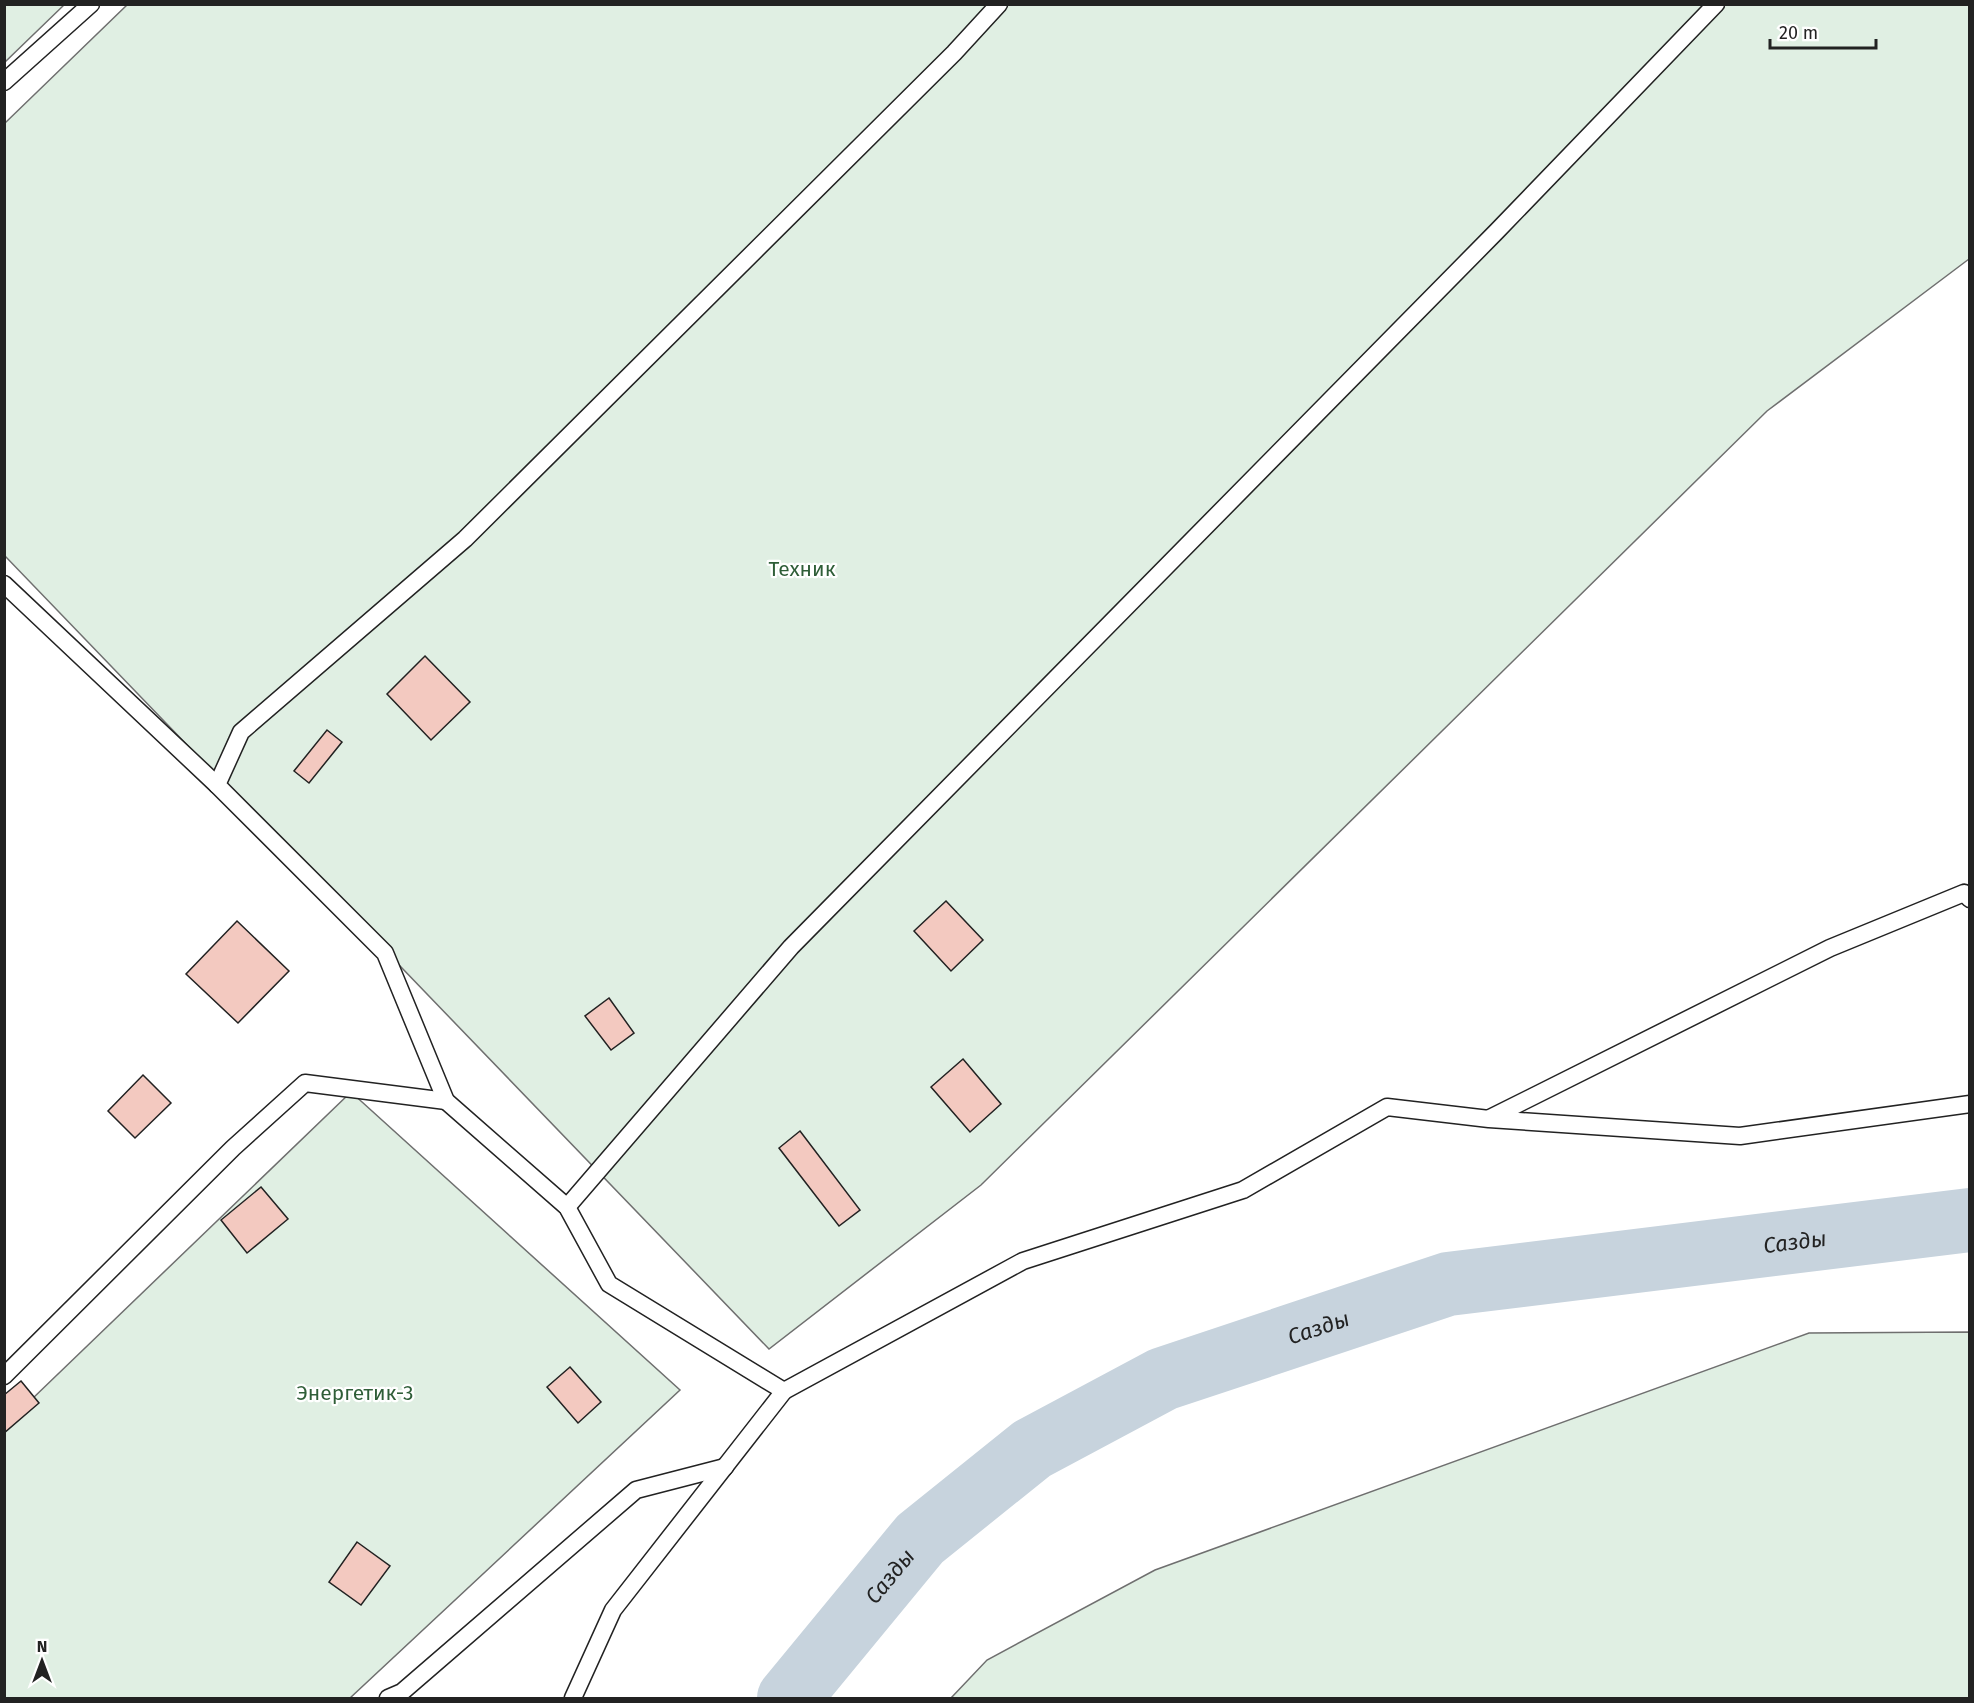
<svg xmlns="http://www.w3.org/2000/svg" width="1974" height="1703" viewBox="0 0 1974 1703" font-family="'Fira Sans',sans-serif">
<rect width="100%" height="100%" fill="#fff"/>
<g fill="#e0efe3" stroke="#6f6f6f" stroke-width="1.5">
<polygon points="5,4 64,4 64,5 5,62"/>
<polygon points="127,5 1969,5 1969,259 1767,411 981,1185 769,1349 5,556 5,123"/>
<polygon points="351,1092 680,1390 350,1698 5,1698 5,1425"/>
<polygon points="1969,1332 1969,1698 951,1698 987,1660 1155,1570 1809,1333"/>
</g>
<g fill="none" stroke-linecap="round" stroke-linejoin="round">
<path stroke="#c7d3dd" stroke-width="64" id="s1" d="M789 1698 920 1539 1032 1449 1163 1379 1448 1284 1970 1220"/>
</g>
<g fill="#f3c9c0" stroke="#222" stroke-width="1.5">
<polygon points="425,656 470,702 431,740 387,694"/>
<polygon points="327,730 342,742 309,783 294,771"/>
<polygon points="946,901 983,940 951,971 914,931"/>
<polygon points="237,921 289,971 238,1023 186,974"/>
<polygon points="609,998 634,1033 611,1050 585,1016"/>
<polygon points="963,1059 1001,1104 970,1132 931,1087"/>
<polygon points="143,1075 171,1103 135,1138 108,1111"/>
<polygon points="800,1131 860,1210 839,1226 779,1148"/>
<polygon points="261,1187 288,1219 247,1253 221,1220"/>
<polygon points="570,1367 601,1402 578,1423 547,1387"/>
<polygon points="21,1381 39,1403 4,1433 4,1395"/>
<polygon points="357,1542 390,1566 361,1605 329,1582"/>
</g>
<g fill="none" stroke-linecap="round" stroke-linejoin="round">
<g stroke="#222" stroke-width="19">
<g id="service">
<polyline points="999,4 954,53 465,539 241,732 217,785 385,953 446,1101 567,1207 609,1284 784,1391 1023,1261 1243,1190 1387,1107 1489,1119 1740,1136 1970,1104"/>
<polyline points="4,82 91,4"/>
<polyline points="4,584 217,785"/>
<polyline points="1490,1118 1830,948 1964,893 1970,899"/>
<polyline points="567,1207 791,947 1497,231 1716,4"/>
<polyline points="4,1376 233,1148 305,1083 446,1101"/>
<polyline points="388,1698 402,1692 636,1490 725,1467"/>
<polyline points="573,1698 613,1610 784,1391"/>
</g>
</g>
<use href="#service" stroke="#fff" stroke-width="16"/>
</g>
<g text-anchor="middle" stroke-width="4.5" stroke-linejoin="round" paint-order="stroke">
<g font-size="21" fill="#2f5e38" stroke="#fff">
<text x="802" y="576">Техник</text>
<text x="355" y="1400">Энергетик-3</text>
</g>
<g font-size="22" font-style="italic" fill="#222" stroke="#fff">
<text dy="8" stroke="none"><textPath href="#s1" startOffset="1148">Сазды</textPath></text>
<text dy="8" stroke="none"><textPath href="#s1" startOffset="662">Сазды</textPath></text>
<text dy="8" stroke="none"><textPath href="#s1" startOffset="158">Сазды</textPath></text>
</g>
</g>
<rect width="1974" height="1703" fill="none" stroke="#222222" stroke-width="12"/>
<g transform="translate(42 1661)" stroke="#ffffff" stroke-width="4.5" paint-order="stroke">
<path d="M0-4.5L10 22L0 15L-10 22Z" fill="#222222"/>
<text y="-9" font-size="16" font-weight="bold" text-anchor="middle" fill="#222222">N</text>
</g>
<path d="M1770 39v9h106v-9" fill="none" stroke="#222222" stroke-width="3"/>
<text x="1779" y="39" font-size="18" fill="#222222" stroke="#ffffff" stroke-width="4.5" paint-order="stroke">20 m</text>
</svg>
